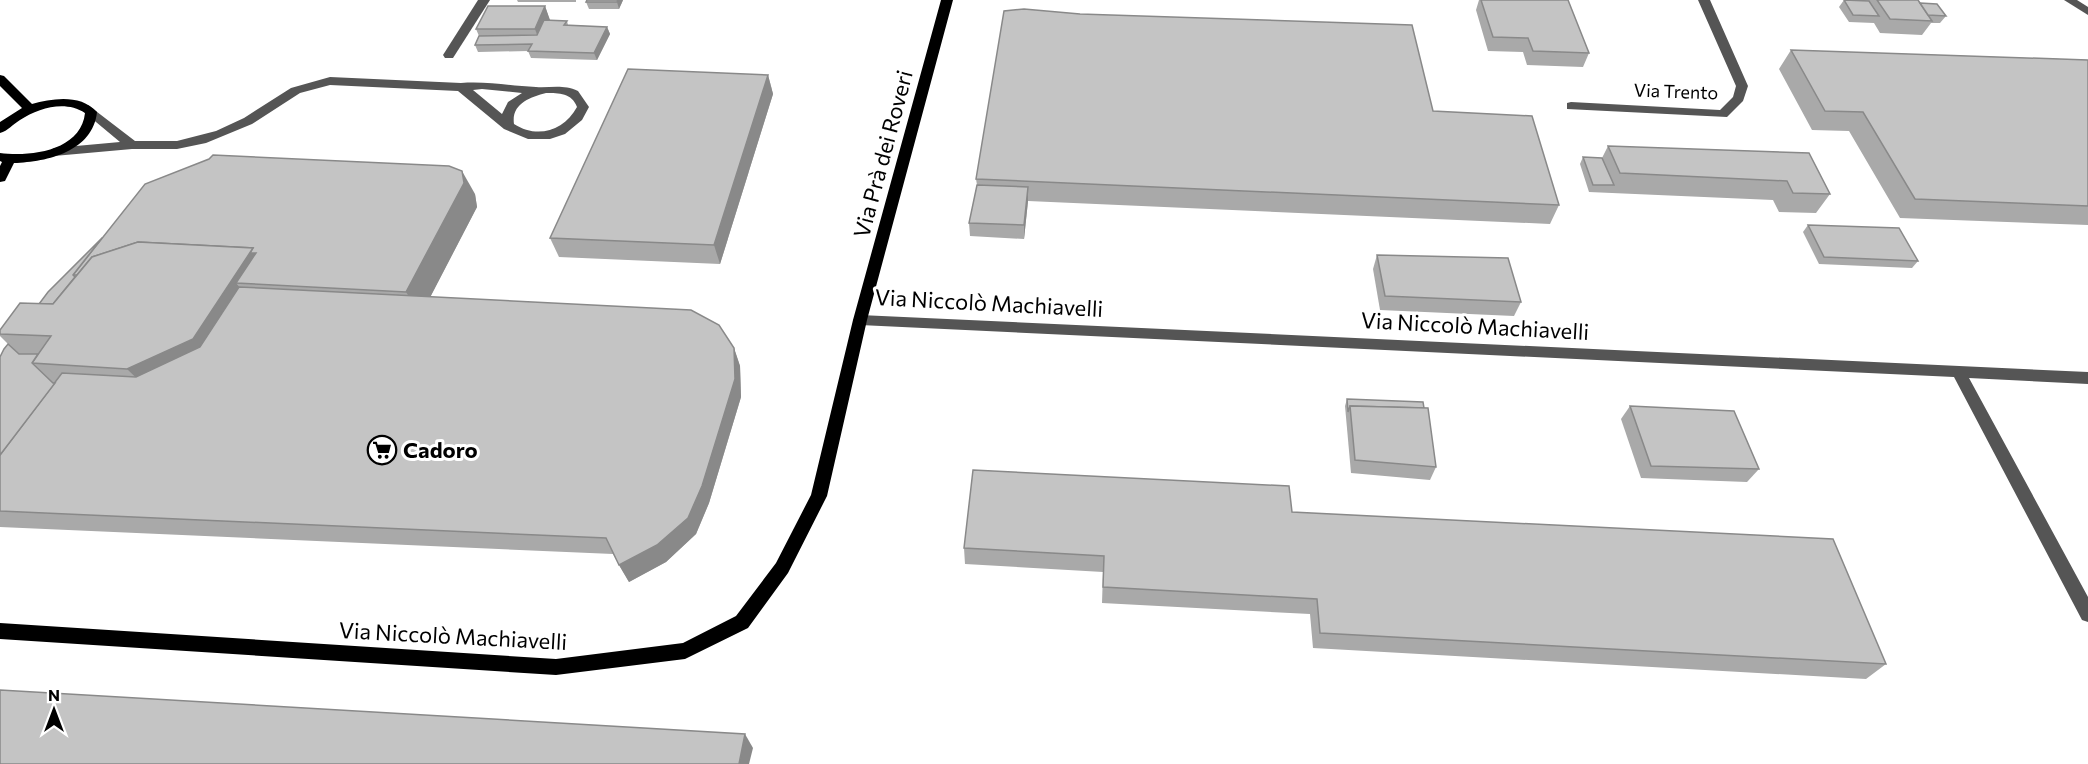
<svg xmlns="http://www.w3.org/2000/svg" width="2088" height="764" viewBox="0 0 2088 764" font-family="Commissioner,sans-serif">
<rect width="100%" height="100%" fill="#fff"/>
<g fill="none" stroke-linecap="round" stroke-linejoin="round">
<g fill="#555" fill-rule="evenodd">
<polygon points="478,0 490,0 453,58 445,58 443,55"/>
<polygon points="1698,0 1710,0 1748,86 1743,101 1727,117 1567,109 1567,103 1571,102 1720,110 1733,97 1736,86"/>
<polygon points="2064,0 2077,0 2088,7 2088,15"/>
<path d="M330 77 461 83C487 81 511 86 536 87 551 88 563 84 578 91L589 107 582 120 565 134 550 139H528L504 129 458 91 330 85 300 93 252 124 206 143 177 149H132L54 156 48 152 54 148 120 142 84 112 82 109 88 105 135 141H177L216 131 244 118 291 88ZM482 89 522 93 508 102 502 114 473 90ZM546 93C559 93 572 93 577 107 564 131 537 139 514 124 511 104 530 97 546 93Z"/>
<polygon points="860,315 2088,372 2088,384 1969,378 2088,597 2088,622 2082,620 1954,377 860,325 853,320"/>
</g>
<g fill="#000" fill-rule="evenodd">
<polygon points="941,0 953,0 867,320 827,496 788,573 748,628 685,659 556,675 0,639 0,623 556,659 683,643 736,616 776,563 811,495 853,320"/>
<path d="M0 75 4 76 32 104C53 98 81 94 97 112 93 151 48 162 14 163L5 181 0 182V166L2 162 0 161V153C30 157 81 151 85 113 65 100 39 108 20 120 13 124 8 131 0 133V122L22 108 0 86Z"/>
</g>
</g>
<g fill="#a9a9a9">
<polygon points="517,0 576,0 576,2 518,2"/>
<polygon points="623,0 619,9 589,9 586,2"/>
<polygon points="1479,0 1568,0 1589,53 1583,67 1527,65 1523,52 1488,51 1476,10"/>
<polygon points="1844,0 1918,0 1920,3 1946,16 1940,23 1931,23 1922,35 1880,33 1874,23 1849,22 1839,7"/>
<polygon points="545,6 550,21 567,21 568,25 607,27 610,34 597,60 531,58 528,51 478,52 475,45 479,36 476,29"/>
<polygon points="1791,50 2088,60 2088,225 1900,218 1849,131 1812,130 1779,69"/>
<polygon points="768,75 773,94 720,264 559,257 550,238"/>
<polygon points="1433,111 1559,205 1550,224 1028,201 1024,239 970,236 969,223 977,185 976,179"/>
<polygon points="1608,146 1809,153 1830,194 1816,213 1779,212 1773,200 1589,192 1580,164 1583,157 1602,158"/>
<polygon points="475,194 477,207 430,297 734,348 740,366 741,397 709,503 696,534 666,562 629,582 619,565 613,554 0,527 0,357 8,344 0,336 0,330 39,304 102,238"/>
<polygon points="1808,225 1918,261 1912,268 1819,264 1803,232"/>
<polygon points="1377,255 1521,302 1514,316 1380,310 1373,269"/>
<polygon points="1347,399 1436,467 1430,480 1351,473 1345,406"/>
<polygon points="1630,406 1759,469 1747,482 1641,478 1621,419"/>
<polygon points="1292,512 1886,664 1866,679 1313,648 1310,614 1102,603 1103,572 965,564 964,548"/>
</g>
<g fill="#898989">
<polygon points="618,0 623,0 619,9 617,2"/>
<polygon points="545,6 550,20 540,43 535,29"/>
<polygon points="607,27 610,34 597,60 594,53"/>
<polygon points="768,75 773,94 720,264 714,245"/>
<polygon points="462,171 475,194 477,207 421,315 406,292"/>
<polygon points="1028,187 1028,201 1024,239 1024,225"/>
<polygon points="253,248 274,276 236,283 255,306 154,395 127,369"/>
<polygon points="734,348 740,366 741,397 709,503 696,534 666,562 629,582 619,565"/>
<polygon points="745,734 753,748 749,764 739,764"/>
</g>
<g fill="#c4c4c4" stroke="#898989" stroke-width="1.5">
<polygon points="587,0 618,0 617,2 586,2"/>
<polygon points="1481,0 1568,0 1589,53 1533,51 1528,38 1493,37"/>
<polygon points="1844,0 1869,1 1879,16 1853,15"/>
<polygon points="1877,0 1918,0 1932,21 1890,19"/>
<polygon points="1920,3 1937,4 1946,16 1928,15"/>
<polygon points="488,6 545,6 535,29 476,29"/>
<polygon points="1024,9 1080,14 1412,25 1433,111 1532,116 1559,205 976,179 1004,11"/>
<polygon points="544,20 567,21 564,25 607,27 594,53 528,51 532,44 475,45 479,36 537,35"/>
<polygon points="1791,50 2088,60 2088,206 1915,199 1863,112 1825,111"/>
<polygon points="628,69 768,75 714,245 550,238"/>
<polygon points="1608,146 1809,153 1830,194 1793,193 1787,181 1620,173"/>
<polygon points="213,155 449,166 462,171 464,183 406,292 236,283 256,253 250,253 253,248 138,242 92,257 77,275 73,275 145,184 209,159"/>
<polygon points="1583,157 1602,158 1614,185 1593,185"/>
<polygon points="977,185 1028,187 1024,225 969,223"/>
<polygon points="1808,225 1899,228 1918,261 1824,257"/>
<polygon points="102,238 73,275 75,277 53,304 39,304 48,292"/>
<polygon points="138,242 253,248 193,339 127,369 32,363 51,336 0,334 0,330 20,303 53,304 92,257"/>
<polygon points="1377,255 1508,258 1521,302 1385,296"/>
<polygon points="239,287 691,310 719,325 734,348 735,379 702,486 688,518 657,545 619,565 606,538 0,511 0,455 62,373 136,377 200,347"/>
<polygon points="8,344 19,354 38,354 32,363 53,383 55,383 0,455 0,357 4,349"/>
<polygon points="1347,399 1423,402 1424,408 1350,406 1348,412"/>
<polygon points="1350,406 1428,408 1436,467 1355,460"/>
<polygon points="1630,406 1734,411 1759,469 1651,466"/>
<polygon points="973,470 1289,486 1292,512 1833,539 1886,664 1320,633 1317,599 1103,587 1104,556 964,548"/>
<polygon points="0,690 745,734 739,764 0,764"/>
</g>
<defs>
<g id="supermarket-ring" transform="scale(1.5)"><circle r="9.5" fill="#fff" stroke="#000" stroke-width="1.5"/><path d="M-6-5.5h2.5l.6 2H6L4.5 2H-2.5L-4.4-4H-6ZM-1.5 3.2a1.3 1.3 0 1 0 .1 0ZM3 3.2a1.3 1.3 0 1 0 .1 0Z" fill="#000"/></g>
</defs>
<g fill-rule="evenodd">
<use href="#supermarket-ring" x="382" y="450"/>
</g>
<g text-anchor="middle" stroke-width="6" stroke-linejoin="round" paint-order="stroke">
<g font-size="18" fill="#000" stroke="#fff">
<text transform="translate(1676 92) rotate(2)" y="6">Via Trento</text>
</g>
<g font-size="22" fill="#000" stroke="#fff">
<text transform="translate(883 154) rotate(-75)" y="8">Via Prà dei Roveri</text>
<text transform="translate(989 303) rotate(3)" y="8">Via Niccolò Machiavelli</text>
<text transform="translate(1475 326) rotate(3)" y="8">Via Niccolò Machiavelli</text>
<text transform="translate(453 636) rotate(3)" y="8">Via Niccolò Machiavelli</text>
</g>
<g font-size="22" font-weight="bold" fill="#000" stroke="#fff" text-anchor="start">
<text x="403" y="458">Cadoro</text>
</g>
</g>
<g transform="translate(54 710)" stroke="#ffffff" stroke-width="4.5" paint-order="stroke">
<path d="M0-4.5L10 22L0 15L-10 22Z" fill="#000000"/>
<text y="-9" font-size="16" font-weight="bold" text-anchor="middle" fill="#000000">N</text>
</g>
</svg>
